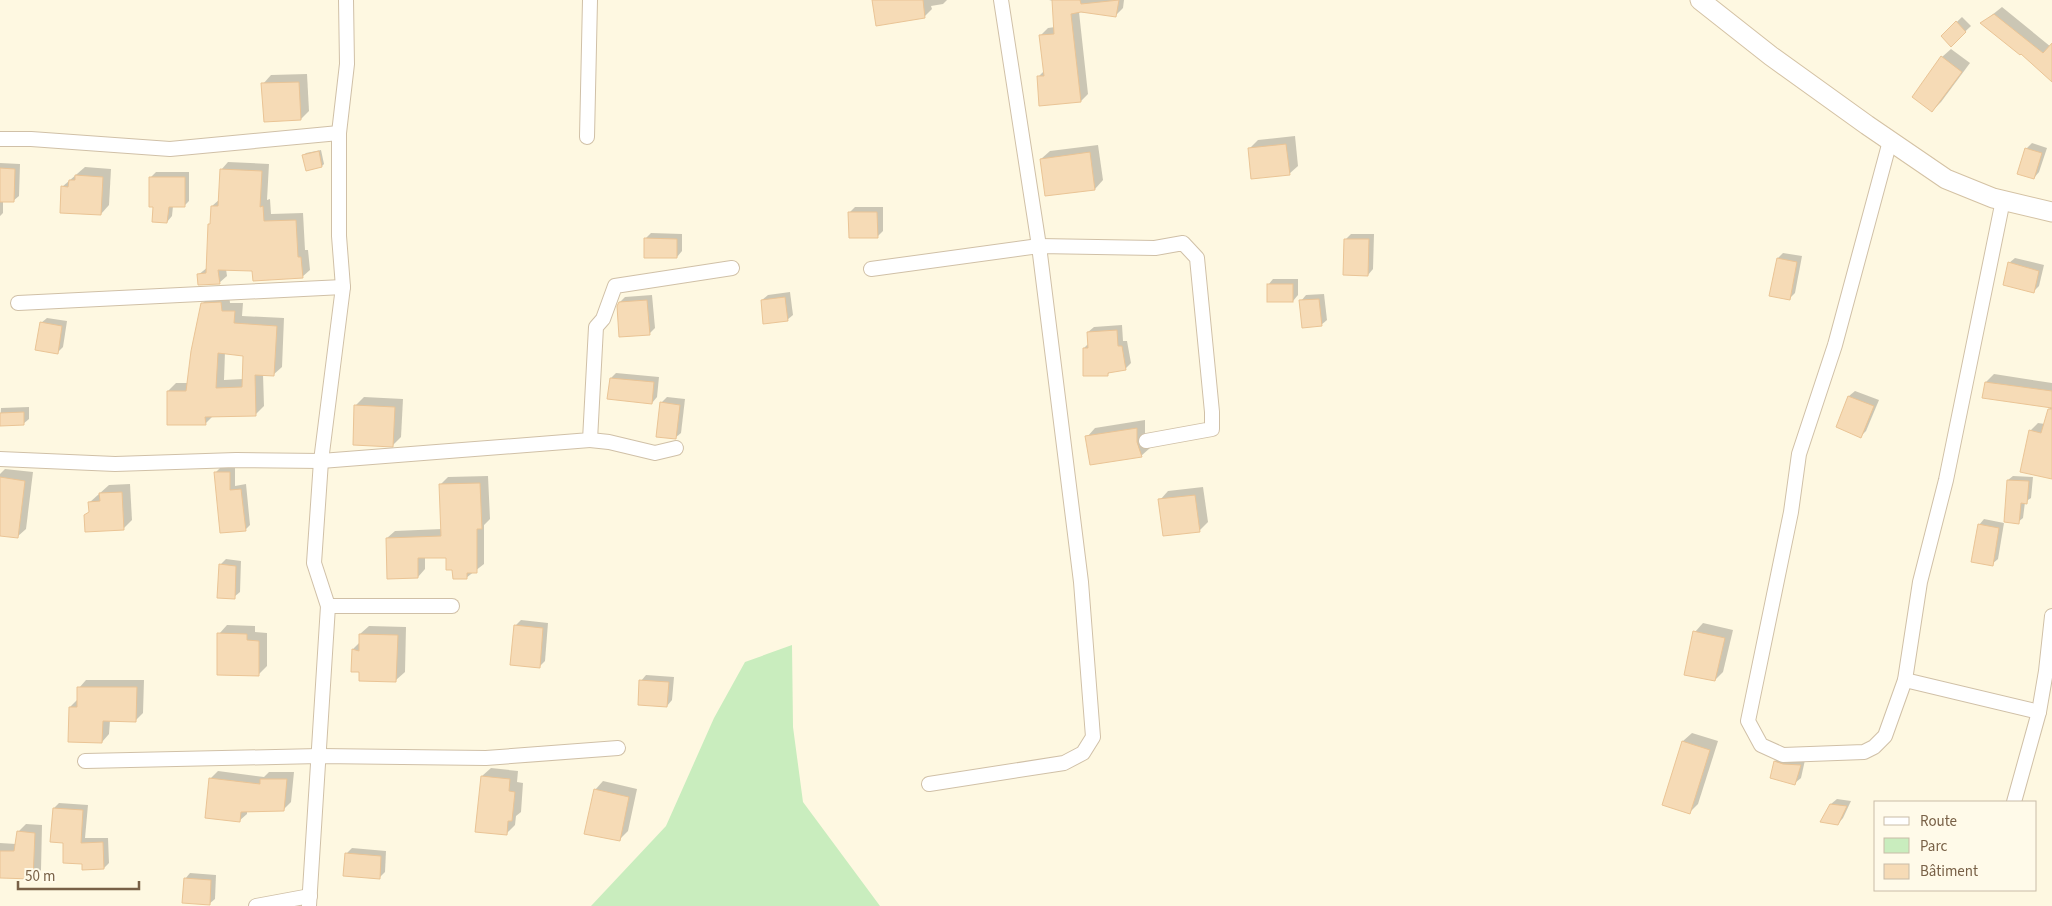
<svg xmlns="http://www.w3.org/2000/svg" width="2052" height="906" viewBox="0 0 2052 906" font-family="'Source Sans 3',sans-serif">
<rect width="100%" height="100%" fill="#fef8e1"/>
<polygon fill="#c9edbe" points="792,645 793,727 803,802 880,906 591,906 666,826 714,718 745,662"/>
<g fill="#0003" fill-rule="evenodd">
<polygon points="874,0 947,0 943,4 931,6 932,9 924,17"/>
<polygon points="1049,0 1124,0 1123,8 1116,15 1079,12 1088,94 1081,101 1038,77 1045,70 1040,36 1048,28 1055,27 1053,1"/>
<polygon points="2002,7 2051,47 2052,45 2052,81 2021,52 1982,23"/>
<polygon points="1962,17 1971,26 1951,45 1942,36"/>
<polygon points="1951,49 1970,63 1941,102 1932,111 1942,57"/>
<polygon points="307,74 309,111 301,119 263,84 271,75"/>
<polygon points="1295,136 1298,166 1289,174 1249,149 1258,140"/>
<polygon points="2032,143 2047,148 2039,172 2034,178 2026,149"/>
<polygon points="1098,145 1103,180 1095,189 1041,159 1050,151"/>
<polygon points="321,150 324,164 322,166 303,156 306,153"/>
<polygon points="228,162 269,164 267,200 270,199 271,214 303,213 305,250 308,250 310,270 302,277 253,270 226,269 227,276 219,283 198,275 208,267 212,206 220,199 221,170"/>
<polygon points="0,163 20,164 19,196 13,201 3,201 3,213 0,216"/>
<polygon points="85,167 111,169 109,205 101,214 62,187"/>
<polygon points="156,172 189,172 189,201 184,206 173,206 172,216 167,222 155,206 151,177"/>
<polygon points="855,207 883,207 883,231 878,236 849,213"/>
<polygon points="651,233 682,234 682,251 677,257 645,239"/>
<polygon points="1351,234 1374,234 1373,269 1368,275 1346,239"/>
<polygon points="1783,253 1802,256 1795,293 1789,299 1771,295 1778,258"/>
<polygon points="2015,258 2044,265 2039,286 2034,291 2009,263"/>
<polygon points="1273,279 1298,279 1298,295 1293,301 1268,285"/>
<polygon points="790,292 793,315 787,320 762,300 768,295"/>
<path d="M229 294 230 303H243L242 316 284 318 282 367 273 375 263 374 264 406 256 414 213 416 205 424 168 391 176 383H189L203 303 211 295ZM225 352 244 354 243 379 224 380Z"/>
<polygon points="1324,294 1327,320 1321,325 1301,301 1306,295"/>
<polygon points="652,295 655,328 649,334 620,302 625,297"/>
<polygon points="47,318 67,321 63,347 57,353 41,323"/>
<polygon points="1122,325 1123,341 1127,341 1131,363 1125,369 1111,371 1107,375 1084,348 1089,343 1088,332 1094,327"/>
<polygon points="616,373 659,377 657,397 652,403 611,378"/>
<polygon points="1994,374 2052,383 2052,478 2030,431 2038,423 2045,424 2050,407 1986,382"/>
<polygon points="1855,391 1879,400 1866,431 1861,436 1837,427 1849,396"/>
<polygon points="364,397 403,399 401,437 393,445 355,406"/>
<polygon points="667,397 685,399 681,433 675,438 661,403"/>
<polygon points="29,407 29,419 23,424 0,425 1,408"/>
<polygon points="1145,420 1145,433 1150,448 1141,456 1087,437 1095,428"/>
<polygon points="235,467 235,486 246,484 250,525 245,530 215,473 220,468"/>
<polygon points="5,469 33,472 26,529 17,537 0,535 0,474"/>
<polygon points="488,476 490,519 484,525 484,564 466,578 454,569 447,557 425,557 425,569 418,577 387,538 395,531 442,529 440,485 448,477"/>
<polygon points="2013,476 2033,477 2031,498 2025,502 2023,518 2018,522 2008,480"/>
<polygon points="130,484 132,520 124,528 90,511 90,502 109,485"/>
<polygon points="1203,487 1208,522 1199,531 1160,500 1168,491"/>
<polygon points="1984,519 2004,523 1998,559 1992,564 1979,525"/>
<polygon points="226,559 241,561 240,592 234,597 220,565"/>
<polygon points="521,620 548,623 545,661 539,667 515,626"/>
<polygon points="1703,623 1733,630 1723,672 1715,680 1695,632"/>
<polygon points="227,625 255,626 255,632 267,633 267,666 258,675 219,634"/>
<polygon points="369,626 406,627 405,672 396,680 353,671 353,649 360,642 360,634"/>
<polygon points="646,675 674,677 672,700 667,706 641,681"/>
<polygon points="86,680 144,680 143,713 135,721 110,720 109,734 102,742 70,707 78,699 79,688"/>
<polygon points="1692,733 1718,741 1698,804 1689,813 1683,741"/>
<polygon points="1781,756 1805,760 1801,778 1795,783 1771,777 1775,761"/>
<polygon points="491,768 518,771 517,782 523,783 521,812 516,816 515,825 506,834 482,776"/>
<polygon points="218,771 264,777 269,772 294,772 291,802 283,810 247,810 247,814 239,821 210,779"/>
<polygon points="603,781 637,789 628,831 619,840 595,790"/>
<polygon points="1837,799 1851,801 1843,818 1838,824 1831,804"/>
<polygon points="59,803 88,805 85,838 108,838 109,863 104,868 83,862 64,842 54,808"/>
<polygon points="26,824 42,825 41,870 33,878 0,877 0,843 16,844 18,832"/>
<polygon points="352,848 386,851 385,872 379,878 347,853"/>
<polygon points="190,873 216,875 215,899 209,904 185,879"/>
</g>
<g fill="#f6dbb6" stroke="#eac495" fill-rule="evenodd">
<polygon points="872,0 923,0 925,18 876,26"/>
<polygon points="1052,0 1080,0 1081,4 1119,0 1116,17 1081,12 1071,14 1081,102 1039,106 1037,76 1044,76 1039,35 1054,34"/>
<polygon points="1994,14 2043,53 2052,43 2052,82 2021,54 2020,55 1980,23"/>
<polygon points="1956,21 1966,32 1951,47 1941,36"/>
<polygon points="1941,56 1962,72 1932,112 1912,97"/>
<polygon points="299,82 301,120 264,122 261,83"/>
<polygon points="1286,144 1290,175 1251,179 1248,148"/>
<polygon points="2025,148 2042,153 2034,179 2017,174"/>
<polygon points="319,151 322,167 306,171 302,155"/>
<polygon points="1090,152 1095,190 1045,196 1040,159"/>
<polygon points="0,168 15,169 14,202 0,202"/>
<polygon points="220,169 262,171 260,207 263,206 264,221 296,220 298,257 301,257 303,278 253,281 252,271 218,270 220,284 198,285 197,274 206,273 208,224 210,224 211,206 218,206"/>
<polygon points="75,175 103,177 101,215 60,213 61,186 68,187 69,180 75,180"/>
<polygon points="149,177 185,177 185,207 169,207 167,223 152,222 153,207 149,207"/>
<polygon points="848,212 877,212 878,238 849,238"/>
<polygon points="644,238 677,239 677,258 644,258"/>
<polygon points="1344,239 1369,239 1368,276 1343,275"/>
<polygon points="1777,258 1797,262 1790,300 1769,296"/>
<polygon points="2008,262 2039,271 2034,293 2003,285"/>
<rect x="1267" y="284" width="26" height="18"/>
<polygon points="785,297 788,321 763,324 761,300"/>
<polygon points="1319,299 1322,326 1302,328 1299,300"/>
<polygon points="647,300 650,335 619,337 617,306 619,302"/>
<path d="M221 302 222 311H235L234 323 277 326 274 376 255 375 256 416 205 417 206 425H167V391H186L191 351 201 303ZM218 353 243 356 242 387 216 388Z"/>
<polygon points="40,322 62,326 58,354 35,350"/>
<polygon points="1117,330 1118,346 1122,346 1126,370 1108,373 1108,376 1083,376 1083,348 1088,348 1087,332"/>
<polygon points="610,378 654,382 652,404 607,399"/>
<polygon points="1985,382 2052,391 2052,408 1982,398"/>
<polygon points="1848,396 1874,406 1861,438 1836,427"/>
<polygon points="660,402 680,405 676,439 656,437"/>
<polygon points="354,405 395,407 393,447 353,445"/>
<polygon points="2048,409 2052,409 2052,479 2020,472 2029,430 2041,433"/>
<polygon points="24,412 24,425 0,426 0,413"/>
<polygon points="1137,428 1137,442 1142,457 1090,465 1085,436"/>
<polygon points="214,472 230,472 230,490 241,489 246,531 220,533"/>
<polygon points="0,477 25,481 18,538 0,536"/>
<polygon points="2007,480 2029,481 2027,504 2021,503 2019,524 2004,522"/>
<polygon points="480,483 482,529 477,529 477,573 467,573 467,579 453,579 452,570 446,570 446,558 418,558 418,578 387,579 386,538 441,536 439,484"/>
<polygon points="122,492 124,530 85,532 84,515 89,512 88,502 100,501 99,493"/>
<polygon points="1195,495 1200,532 1163,536 1158,499"/>
<polygon points="1978,524 1999,528 1993,566 1971,562"/>
<polygon points="219,564 236,566 235,599 217,598"/>
<polygon points="514,625 543,628 540,668 510,665"/>
<polygon points="1693,631 1725,638 1715,681 1684,675"/>
<polygon points="217,633 247,634 247,640 259,641 259,676 217,675"/>
<polygon points="359,634 398,635 396,682 359,681 359,672 351,672 352,649 359,651"/>
<polygon points="639,680 669,682 667,707 638,705"/>
<polygon points="77,687 137,687 136,722 103,721 102,743 68,742 69,707 77,707"/>
<polygon points="1682,741 1710,750 1690,814 1662,805"/>
<polygon points="1774,761 1783,764 1801,765 1795,785 1770,778"/>
<polygon points="481,776 510,779 509,791 515,792 512,821 508,821 507,835 475,832"/>
<polygon points="209,778 260,784 260,779 287,779 284,811 241,812 240,822 205,818"/>
<polygon points="594,789 629,797 620,841 584,834"/>
<polygon points="1830,804 1847,806 1838,825 1820,822"/>
<polygon points="53,808 83,810 81,843 103,842 104,869 82,870 82,864 63,863 63,843 50,842"/>
<polygon points="17,831 35,833 33,879 0,878 0,851 14,851"/>
<polygon points="345,853 381,856 380,879 343,876"/>
<polygon points="184,878 211,880 210,905 182,903"/>
</g>
<g fill="none" stroke-linecap="round" stroke-linejoin="round">
<g stroke="#d0c0a7" stroke-width="16">
<g id="street">
<polyline points="587,137 590,0"/>
<polyline points="0,139 31,139 170,149 339,133"/>
<polyline points="1890,141 1835,345 1799,454 1791,512 1748,721 1761,745 1783,755 1864,752 1874,747 1885,736 1905,680 1920,582 1946,480 2003,200"/>
<polyline points="871,269 1039,246 1155,248 1183,243 1197,258 1212,412 1212,429 1146,441"/>
<polyline points="18,303 343,287"/>
<polyline points="590,440 609,442 655,453 676,448"/>
<polyline points="0,459 115,464 236,460 321,461 590,440 596,327 603,319 615,286 732,268"/>
<polyline points="328,606 452,606"/>
<polyline points="1905,680 2039,712"/>
<polyline points="85,761 319,756 486,758 618,748"/>
<polyline points="929,784 1064,763 1083,753 1093,737 1081,582 1039,246 1001,0"/>
<polyline points="2014,802 2039,712 2046,671 2052,616"/>
<polyline points="256,906 310,896"/>
<polyline points="309,906 328,606 314,563 321,461 343,287 339,236 339,133 347,64 346,0"/>
</g>
</g>
<g stroke="#d4c2a4" stroke-width="21">
<polyline id="secondary" points="1700,0 1771,56 1867,125 1946,179 1993,198 2052,212"/>
</g>
<use href="#street" stroke="#fff" stroke-width="14"/>
<use href="#secondary" stroke="#fff" stroke-width="19"/>
</g>
<rect x="1874" y="801" width="162" height="90" fill="#fffae9" stroke="#c9bca8"/>
<rect x="1884" y="817" width="25" height="8" fill="#ffffff" stroke="#c9bca8"/>
<text x="1920" y="826" font-size="15" fill="#786046">Route</text>
<rect x="1884" y="838" width="25" height="15" fill="#c9edbe" stroke="#c9bca8"/>
<text x="1920" y="851" font-size="15" fill="#786046">Parc</text>
<rect x="1884" y="864" width="25" height="15" fill="#f6dbb6" stroke="#c9bca8"/>
<text x="1920" y="876" font-size="15" fill="#786046">Bâtiment</text>
<path d="M18 881v8h121v-8" fill="none" stroke="#786046" stroke-width="2.5"/>
<text x="25" y="881" font-size="15" fill="#786046" stroke="#fffae9" stroke-width="4" paint-order="stroke">50 m</text>
</svg>
